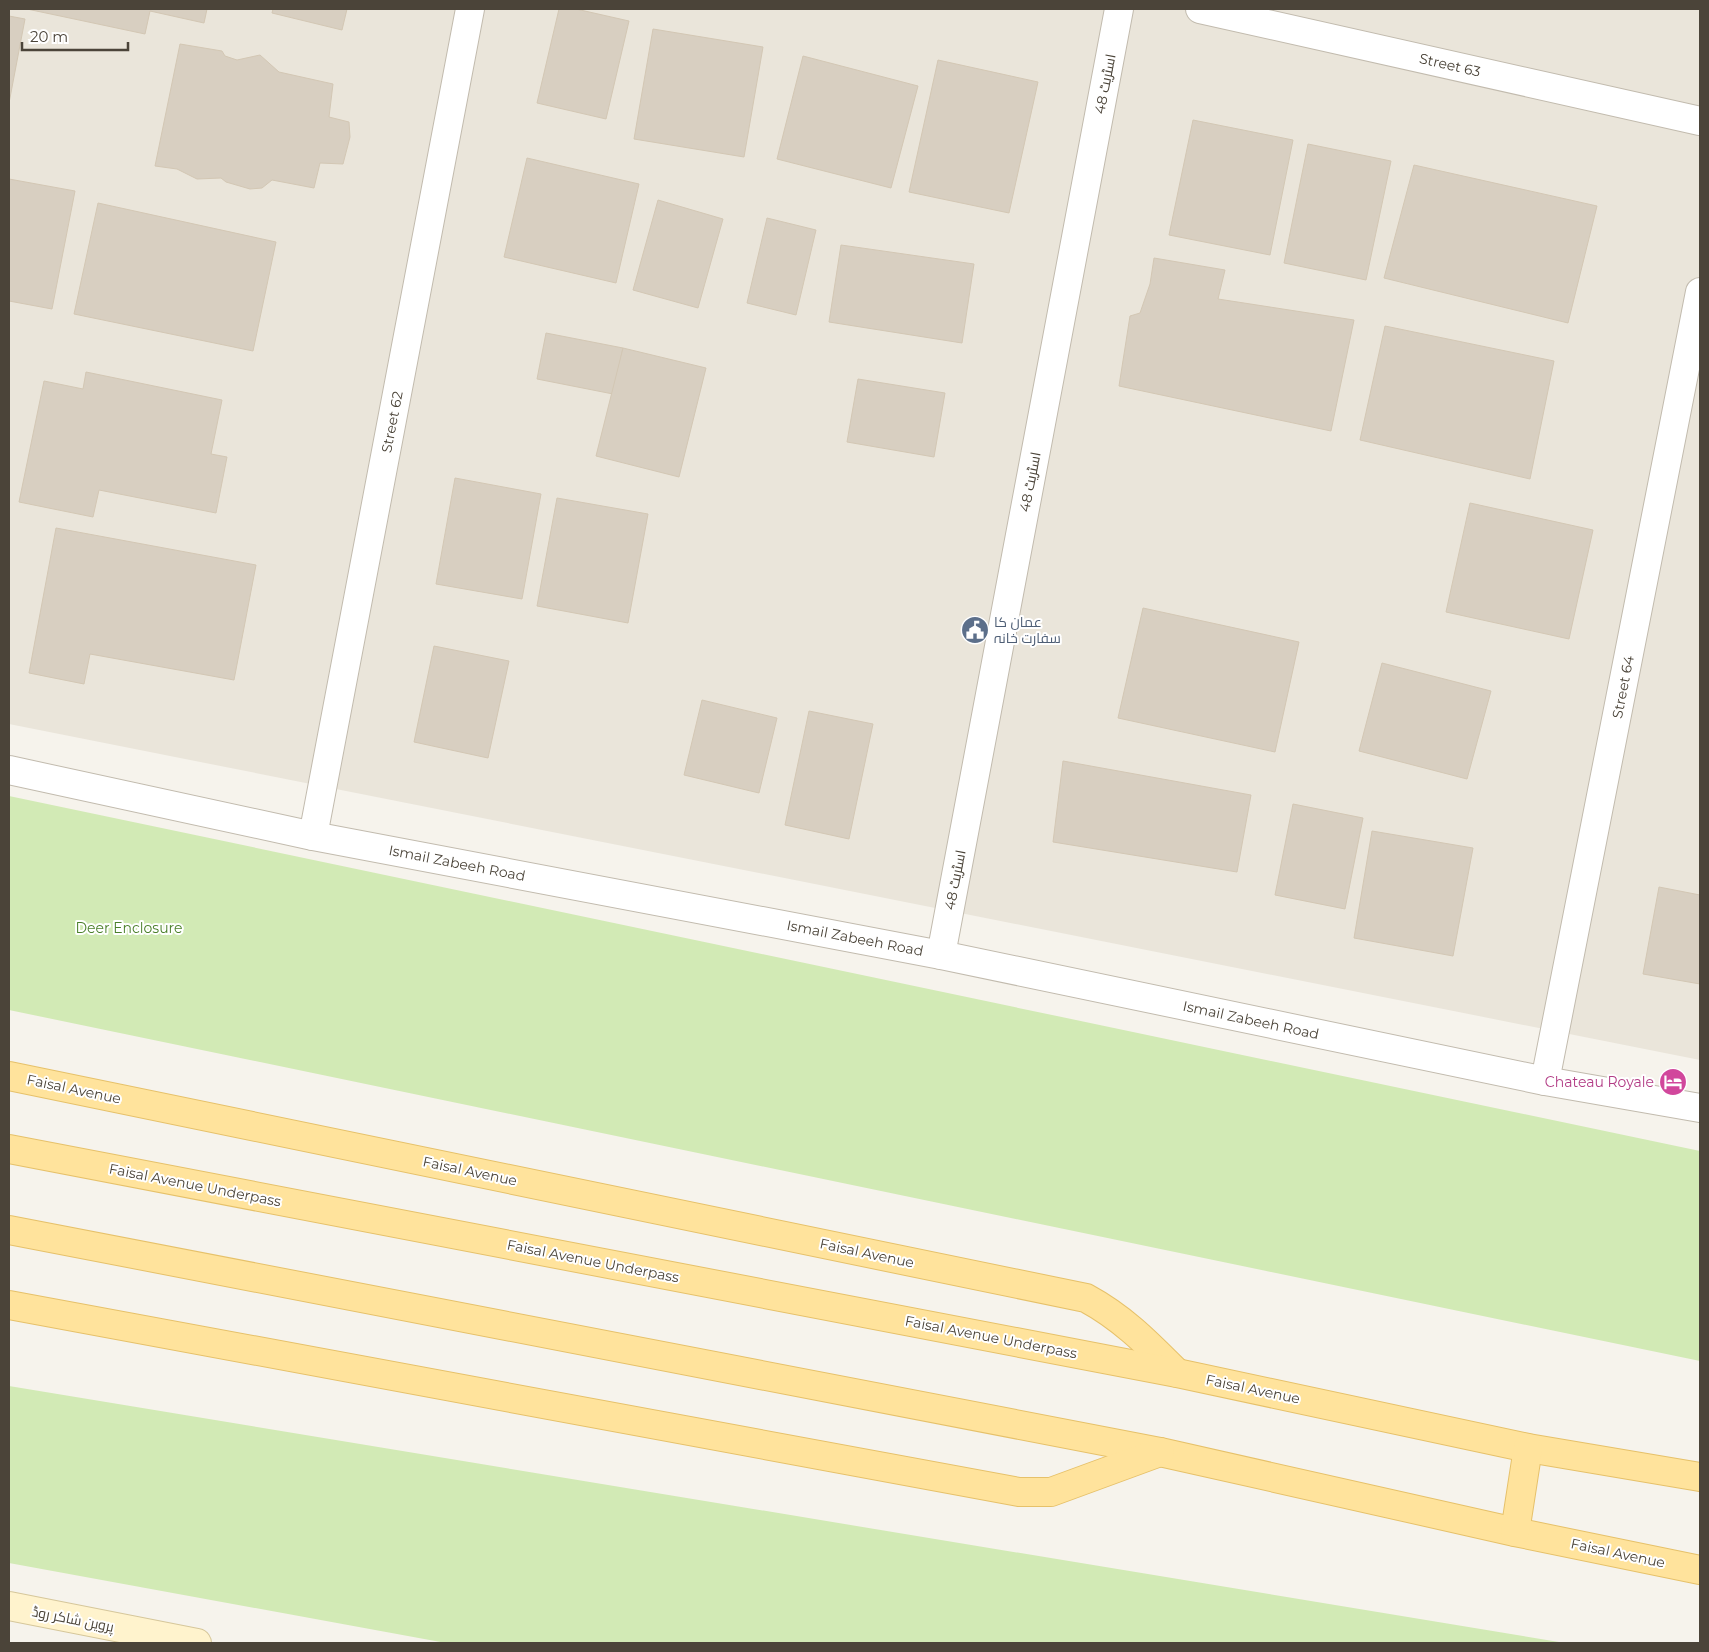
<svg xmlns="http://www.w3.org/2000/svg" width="1709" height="1652" viewBox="0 0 1709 1652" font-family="Montserrat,Cairo,sans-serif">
<rect width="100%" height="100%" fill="#f6f3ec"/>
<polygon fill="#eae5da" points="9,9 1700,9 1700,1060 9,724"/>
<g fill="#d2eab5">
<polygon points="9,796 1700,1151 1700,1361 9,1010"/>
<polygon points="9,1386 1565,1643 446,1643 9,1563"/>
</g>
<g fill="#d8cfc1" stroke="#d3c7b4">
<polygon points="27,9 207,9 204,23 150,11 145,34"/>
<polygon points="273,9 347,9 342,30 272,13"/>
<polygon points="559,9 576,9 629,21 606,119 537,103"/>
<polygon points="9,16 25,19 9,103"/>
<polygon points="653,29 763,47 744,157 634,139"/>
<polygon points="180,44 222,51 225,56 237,60 260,55 279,72 333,84 329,117 349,122 350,137 343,164 320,163 314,188 272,180 262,188 250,189 226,182 221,178 197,179 177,169 155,166"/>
<polygon points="803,56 918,86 891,188 777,159"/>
<polygon points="938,60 1038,82 1009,213 909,192"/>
<polygon points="1193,120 1293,140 1270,255 1169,235"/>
<polygon points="1308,144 1391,161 1366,280 1284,263"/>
<polygon points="527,158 639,184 616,283 504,257"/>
<polygon points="1414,165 1597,206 1568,323 1384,278"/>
<polygon points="9,179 75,191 52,309 9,301"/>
<polygon points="658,200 723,219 698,308 633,290"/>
<polygon points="98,203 276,242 253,351 74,314"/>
<polygon points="767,218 816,230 796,315 747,303"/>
<polygon points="841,245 974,264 962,343 829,322"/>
<polygon points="1154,258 1225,270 1218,299 1354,320 1331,431 1119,386 1130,316 1140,313 1150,284"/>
<polygon points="1385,326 1554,361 1530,479 1360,440"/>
<polygon points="546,333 623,348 613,394 537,379"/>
<polygon points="623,348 706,368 679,477 596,456"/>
<polygon points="86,372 222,400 211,454 227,457 216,513 99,490 93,517 19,502 44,381 83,389"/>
<polygon points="858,379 945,393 934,457 847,442"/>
<polygon points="455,478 541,494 522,599 436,584"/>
<polygon points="557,498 648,514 628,623 537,606"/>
<polygon points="1470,503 1593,530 1569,639 1446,612"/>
<polygon points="56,528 256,565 234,680 90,654 84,684 29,673"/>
<polygon points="1143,608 1299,642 1275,752 1118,718"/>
<polygon points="434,646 509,661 488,758 414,742"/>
<polygon points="1382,663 1491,691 1467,779 1359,751"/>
<polygon points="702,700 777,718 759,793 684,775"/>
<polygon points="809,711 873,724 849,839 785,825"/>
<polygon points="1063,761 1251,795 1237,872 1053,842"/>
<polygon points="1293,804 1363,818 1345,909 1275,895"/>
<polygon points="1372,831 1473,848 1453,956 1354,938"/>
<polygon points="1659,887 1700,895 1700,984 1643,974"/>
</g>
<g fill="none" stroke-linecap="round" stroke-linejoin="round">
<g stroke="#c2bbae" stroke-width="30">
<g id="street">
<polyline points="1200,9 1700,121"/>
<polyline points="9,770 313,836 941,955 1545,1081 1700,1108"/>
<polyline points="313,836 470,9"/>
<polyline points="941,955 1119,9"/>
<polyline points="1545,1081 1700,292"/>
</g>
</g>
<g stroke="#d6c79b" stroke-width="30">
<polyline id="secondary" points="9,1606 197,1643"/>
</g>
<g stroke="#e6c16a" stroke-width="30">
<g id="primary">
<path d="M9 1076 1086 1298C1123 1318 1148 1344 1177 1373"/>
<polyline points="9,1149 1177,1373 1528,1448 1700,1477"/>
<polyline points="9,1230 1160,1452 1515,1532 1700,1570"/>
<polyline points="9,1305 1019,1492 1051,1492 1160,1452"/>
<polyline points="1515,1532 1528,1448"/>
</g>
</g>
<use href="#street" stroke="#fff" stroke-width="28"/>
<use href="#secondary" stroke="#fff3cd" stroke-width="28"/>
<use href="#primary" stroke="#ffe39c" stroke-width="28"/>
</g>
<defs>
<g id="civic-disc" transform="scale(1.4375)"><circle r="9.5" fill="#5c6f8a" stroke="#fff"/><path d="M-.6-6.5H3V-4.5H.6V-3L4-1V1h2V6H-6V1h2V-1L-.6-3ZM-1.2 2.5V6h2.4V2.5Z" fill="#fff"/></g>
<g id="hotel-disc" transform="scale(1.4375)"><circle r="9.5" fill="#d1479c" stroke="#fff"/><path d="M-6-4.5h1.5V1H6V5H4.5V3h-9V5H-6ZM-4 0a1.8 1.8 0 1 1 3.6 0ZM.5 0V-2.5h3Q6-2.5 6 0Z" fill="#fff"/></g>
</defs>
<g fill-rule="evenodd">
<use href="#civic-disc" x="975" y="630"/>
<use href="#hotel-disc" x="1673" y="1082"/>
</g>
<g text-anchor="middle" stroke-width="4" stroke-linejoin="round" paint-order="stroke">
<g font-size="14" fill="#4b4439" stroke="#fff">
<text transform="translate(1450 65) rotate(13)" y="5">Street 63</text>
<text transform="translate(1105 84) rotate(-79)" y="5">اسٹریٹ 48</text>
<text transform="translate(392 422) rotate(-79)" y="5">Street 62</text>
<text transform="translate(1030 482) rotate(-79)" y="5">اسٹریٹ 48</text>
<text transform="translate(1623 687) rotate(-79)" y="5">Street 64</text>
<text transform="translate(457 863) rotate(11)" y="5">Ismail Zabeeh Road</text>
<text transform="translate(955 880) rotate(-79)" y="5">اسٹریٹ 48</text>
<text transform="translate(855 938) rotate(11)" y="5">Ismail Zabeeh Road</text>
<text transform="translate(1251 1020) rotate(12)" y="5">Ismail Zabeeh Road</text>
<text transform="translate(74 1089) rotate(12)" y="5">Faisal Avenue</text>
<text transform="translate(470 1171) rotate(12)" y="5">Faisal Avenue</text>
<text transform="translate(195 1185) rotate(11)" y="5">Faisal Avenue Underpass</text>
<text transform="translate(867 1253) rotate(12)" y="5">Faisal Avenue</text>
<text transform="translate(593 1261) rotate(11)" y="5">Faisal Avenue Underpass</text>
<text transform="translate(991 1337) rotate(11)" y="5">Faisal Avenue Underpass</text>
<text transform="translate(1253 1389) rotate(12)" y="5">Faisal Avenue</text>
<text transform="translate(1618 1553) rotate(12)" y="5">Faisal Avenue</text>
<text transform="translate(73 1619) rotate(11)" y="5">پروین شاکر روڈ</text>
</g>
<g font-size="14" fill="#4e5e75" stroke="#fff" text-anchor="start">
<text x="994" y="627">عمان کا<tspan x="994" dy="16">سفارت خانہ</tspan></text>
</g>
<g font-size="14" fill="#4a7f2a" stroke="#fff">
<text x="129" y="933">Deer Enclosure</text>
</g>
<g font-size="14" fill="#b23c85" stroke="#fff" text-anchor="end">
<text x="1654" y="1087">Chateau Royale</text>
</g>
</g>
<rect width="1709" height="1652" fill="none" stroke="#4b4439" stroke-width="20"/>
<path d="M22 42v8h106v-8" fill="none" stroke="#4b4439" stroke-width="2.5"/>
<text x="30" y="42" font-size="15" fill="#4b4439" stroke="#ffffff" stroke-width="4" paint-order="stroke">20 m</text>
</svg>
